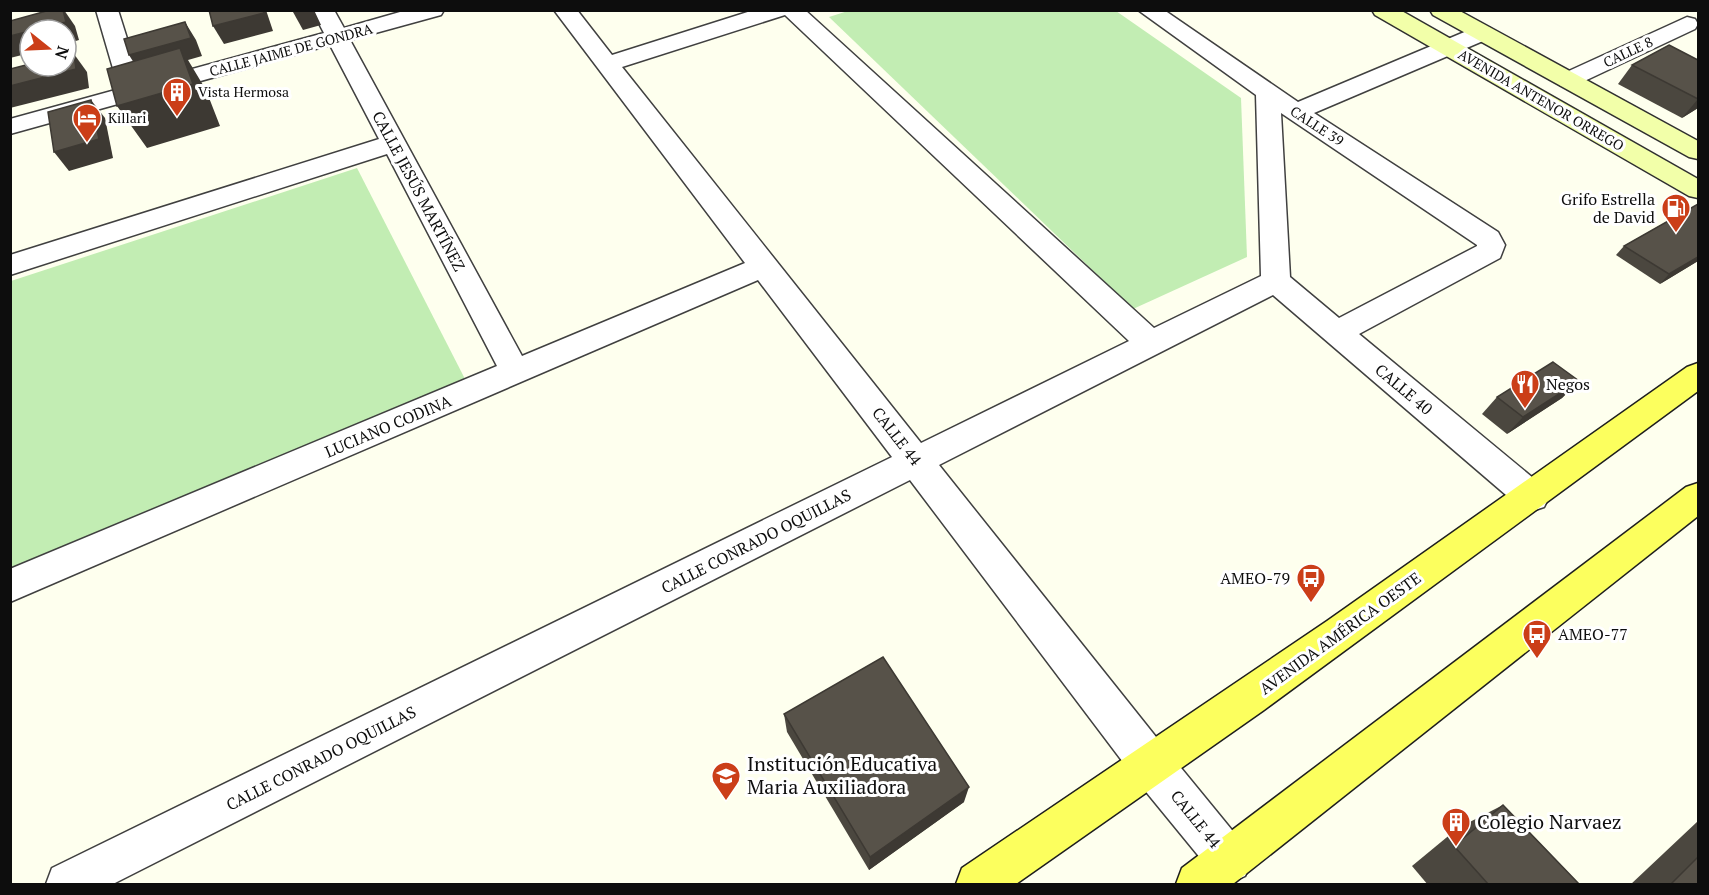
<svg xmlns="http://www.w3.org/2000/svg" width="1709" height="895" viewBox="0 0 1709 895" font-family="'PT Serif',serif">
<rect width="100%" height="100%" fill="#feffee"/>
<g fill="#c2edb3">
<polygon points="851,10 1116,11 1241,98 1247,257 1133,309 829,17"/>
<polygon points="357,168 465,379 11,570 11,281"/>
</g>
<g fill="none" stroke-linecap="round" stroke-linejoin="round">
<g stroke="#404040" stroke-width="3">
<g id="street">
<path d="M96 10H118L141 83 324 33 312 10H334L344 28 407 10H444L441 15 350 40 522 356 745 263 554 10H577L612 55 754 10H805L1154 328 1261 276 1256 95 1138 10H1164L1298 102 1474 28 1482 26 1490 28 1493 33 1490 38 1314 113 1498 232 1505 245 1500 258 1359 334 1544 487 1549 497 1544 507 1532 511 1520 507 1273 295 939 465 1168 752 1245 846 1252 861 1245 876 1230 883 1215 876 1138 782 910 480 113 884H46L52 868 892 457 758 280 10 602V569L497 366 387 154 10 275V255L379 139 330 45 10 134V119L119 89ZM785 15 1129 341 921 443 622 67ZM1281 113 1477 245V246L1339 318 1290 277Z"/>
<polygon points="1687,17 1695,19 1698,24 1695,29 1576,85 1568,87 1560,85 1556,80 1560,75"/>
</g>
</g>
<g stroke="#2f2f2f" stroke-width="3">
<g id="secondary">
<polygon points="1372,10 1400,10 1698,179 1698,198 1689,196 1375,15"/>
<polygon points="1430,10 1458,10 1698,141 1698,159 1689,157 1433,15"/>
</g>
</g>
<g stroke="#1e1e1e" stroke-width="3">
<g id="primary">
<polygon points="1698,363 1698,391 1264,710 1016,884 956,884 962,868 1327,621 1687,367"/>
<polygon points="1698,483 1698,516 1233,884 1176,884 1182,868 1686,487"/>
</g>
</g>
<use href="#street" fill="#fff" fill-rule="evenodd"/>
<use href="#secondary" fill="#f2ffa9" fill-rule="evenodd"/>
<use href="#primary" fill="#fcff5e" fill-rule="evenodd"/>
</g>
<g fill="#4b473f">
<polygon points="1698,60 1698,108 1682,118 1618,84 1632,65"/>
<polygon points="1698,204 1698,261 1660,284 1616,255 1624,246"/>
<polygon points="1579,381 1562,398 1507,434 1482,414 1497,397"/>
<polygon points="784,714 964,802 869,870 787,732"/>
<polygon points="1503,805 1580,885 1428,885 1412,866 1458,828"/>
<polygon points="1698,821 1698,885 1630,885"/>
</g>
<g fill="#3d3933">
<polygon points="63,10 64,10 75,26 79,40 66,44 66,30 34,30"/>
<polygon points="263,10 266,10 273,31 224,44 213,26"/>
<polygon points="299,10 314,10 321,25 303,30 293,12"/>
<polygon points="185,22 196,40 202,56 188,60 206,90 220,126 147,148 117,106 141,74 129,55"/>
<polygon points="30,31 30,53 10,58 10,36"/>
<polygon points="74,54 87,72 89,88 10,108 10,86"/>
<polygon points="1698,98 1698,108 1682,118 1698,99"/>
<polygon points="91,100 105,118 113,158 69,171 54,152"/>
<polygon points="1698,257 1698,261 1660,284 1669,274"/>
<polygon points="1579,381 1562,398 1507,434 1523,417"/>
<polygon points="969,787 964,802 869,870 870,857"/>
</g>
<g fill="#575249" stroke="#3d3933" stroke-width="1.5">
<polygon points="50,10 63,10 66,22 34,30 30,30 30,31 10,36 10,21"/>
<polygon points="209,10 263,10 264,13 213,26"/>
<polygon points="185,22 191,38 129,55 124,39"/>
<polygon points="1669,45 1698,60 1698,99 1632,65"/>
<polygon points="180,48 193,84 117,106 107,69"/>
<polygon points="74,54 76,69 10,86 10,69 30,64 30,66 66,66 66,55"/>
<polygon points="91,100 99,139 54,152 48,112"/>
<polygon points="1698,204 1698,257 1669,274 1624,246"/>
<polygon points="1553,362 1579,381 1523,417 1497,397"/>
<polygon points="883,657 969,787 870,857 784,714"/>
<polygon points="1503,805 1580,885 1489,885 1454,846"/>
<polygon points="1698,857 1698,885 1670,885"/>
</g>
<defs>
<g id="building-pin" transform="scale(1.5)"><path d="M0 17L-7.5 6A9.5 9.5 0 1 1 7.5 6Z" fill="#cb3e18" stroke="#fff"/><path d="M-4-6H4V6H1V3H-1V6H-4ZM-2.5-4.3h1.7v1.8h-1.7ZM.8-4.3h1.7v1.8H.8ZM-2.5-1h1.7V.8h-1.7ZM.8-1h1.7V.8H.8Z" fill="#fff"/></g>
<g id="hotel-pin" transform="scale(1.5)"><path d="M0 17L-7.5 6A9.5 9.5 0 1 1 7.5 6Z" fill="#cb3e18" stroke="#fff"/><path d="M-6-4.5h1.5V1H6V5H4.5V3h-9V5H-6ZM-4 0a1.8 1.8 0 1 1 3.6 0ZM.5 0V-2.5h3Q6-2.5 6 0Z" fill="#fff"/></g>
<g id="fuel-pin" transform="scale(1.5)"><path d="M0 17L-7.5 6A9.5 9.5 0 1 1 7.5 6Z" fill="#cb3e18" stroke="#fff"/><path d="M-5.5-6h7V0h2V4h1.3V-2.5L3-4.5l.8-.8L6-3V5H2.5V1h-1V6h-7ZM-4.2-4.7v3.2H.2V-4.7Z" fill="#fff"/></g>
<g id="restaurant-pin" transform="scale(1.5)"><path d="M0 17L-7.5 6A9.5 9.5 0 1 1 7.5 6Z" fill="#cb3e18" stroke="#fff"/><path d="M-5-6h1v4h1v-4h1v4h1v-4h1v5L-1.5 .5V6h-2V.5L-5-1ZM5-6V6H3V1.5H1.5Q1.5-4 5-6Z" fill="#fff"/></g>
<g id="bus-pin" transform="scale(1.5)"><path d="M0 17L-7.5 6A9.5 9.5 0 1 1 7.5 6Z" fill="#cb3e18" stroke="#fff"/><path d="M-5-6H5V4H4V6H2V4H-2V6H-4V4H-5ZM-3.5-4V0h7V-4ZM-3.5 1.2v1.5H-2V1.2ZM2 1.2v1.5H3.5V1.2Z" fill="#fff"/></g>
<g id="school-pin" transform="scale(1.5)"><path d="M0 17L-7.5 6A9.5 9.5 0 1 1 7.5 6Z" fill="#cb3e18" stroke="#fff"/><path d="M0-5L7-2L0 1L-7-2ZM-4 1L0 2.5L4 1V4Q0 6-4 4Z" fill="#fff"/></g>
</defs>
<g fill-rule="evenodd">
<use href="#building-pin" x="177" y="92"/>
<use href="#hotel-pin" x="87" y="118"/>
<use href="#fuel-pin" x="1676" y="208"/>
<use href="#restaurant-pin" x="1525" y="384"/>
<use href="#bus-pin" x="1311" y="578"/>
<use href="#bus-pin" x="1537" y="634"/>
<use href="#school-pin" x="726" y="776"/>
<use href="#building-pin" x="1456" y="822"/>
</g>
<g text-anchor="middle" stroke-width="6" stroke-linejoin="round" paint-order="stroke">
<g font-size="14" fill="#0d0d0d" stroke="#fff">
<text transform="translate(291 50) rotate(-15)" y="5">CALLE JAIME DE GONDRA</text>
<text transform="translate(1628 52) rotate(-25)" y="5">CALLE 8</text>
<text transform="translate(1541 100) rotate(30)" y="5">AVENIDA ANTENOR ORREGO</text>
<text transform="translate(1317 126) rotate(33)" y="5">CALLE 39</text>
</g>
<g font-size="14" fill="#0d0d0d" stroke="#fff" text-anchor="start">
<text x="198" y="97">Vista Hermosa</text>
<text x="108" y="123">Killari</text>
</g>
<g font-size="16" fill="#0d0d0d" stroke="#fff">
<text transform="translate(419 191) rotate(62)" y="6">CALLE JESÚS MARTÍNEZ</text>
<text transform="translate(1404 389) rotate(40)" y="6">CALLE 40</text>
<text transform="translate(388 426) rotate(-23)" y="6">LUCIANO CODINA</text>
<text transform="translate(897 436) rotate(52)" y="6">CALLE 44</text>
<text transform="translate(756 541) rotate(-27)" y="6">CALLE CONRADO OQUILLAS</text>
<text transform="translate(1340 633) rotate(-36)" y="6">AVENIDA AMÉRICA OESTE</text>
<text transform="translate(321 758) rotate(-27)" y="6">CALLE CONRADO OQUILLAS</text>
<text transform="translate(1196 819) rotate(51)" y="6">CALLE 44</text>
</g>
<g font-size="16" fill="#0d0d0d" stroke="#fff" text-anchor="end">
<text x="1655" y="205">Grifo Estrella<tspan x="1655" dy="18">de David</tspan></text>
<text x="1546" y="390" text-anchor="start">Negos</text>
<text x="1290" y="584">AMEO-79</text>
<text x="1558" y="640" text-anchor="start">AMEO-77</text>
</g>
<g font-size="20" fill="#0d0d0d" stroke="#fff" text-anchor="start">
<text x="747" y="771">Institución Educativa<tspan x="747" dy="23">Maria Auxiliadora</tspan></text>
<text x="1477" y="829">Colegio Narvaez</text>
</g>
</g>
<rect width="1709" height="895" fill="none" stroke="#0d0d0d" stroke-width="24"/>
<g transform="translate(48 48) rotate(108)"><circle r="28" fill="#ffffff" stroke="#9e9e9e" stroke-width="1.5"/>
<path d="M0-4.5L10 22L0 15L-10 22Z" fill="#cb3e18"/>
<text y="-9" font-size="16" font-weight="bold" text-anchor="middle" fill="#0d0d0d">N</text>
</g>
</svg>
